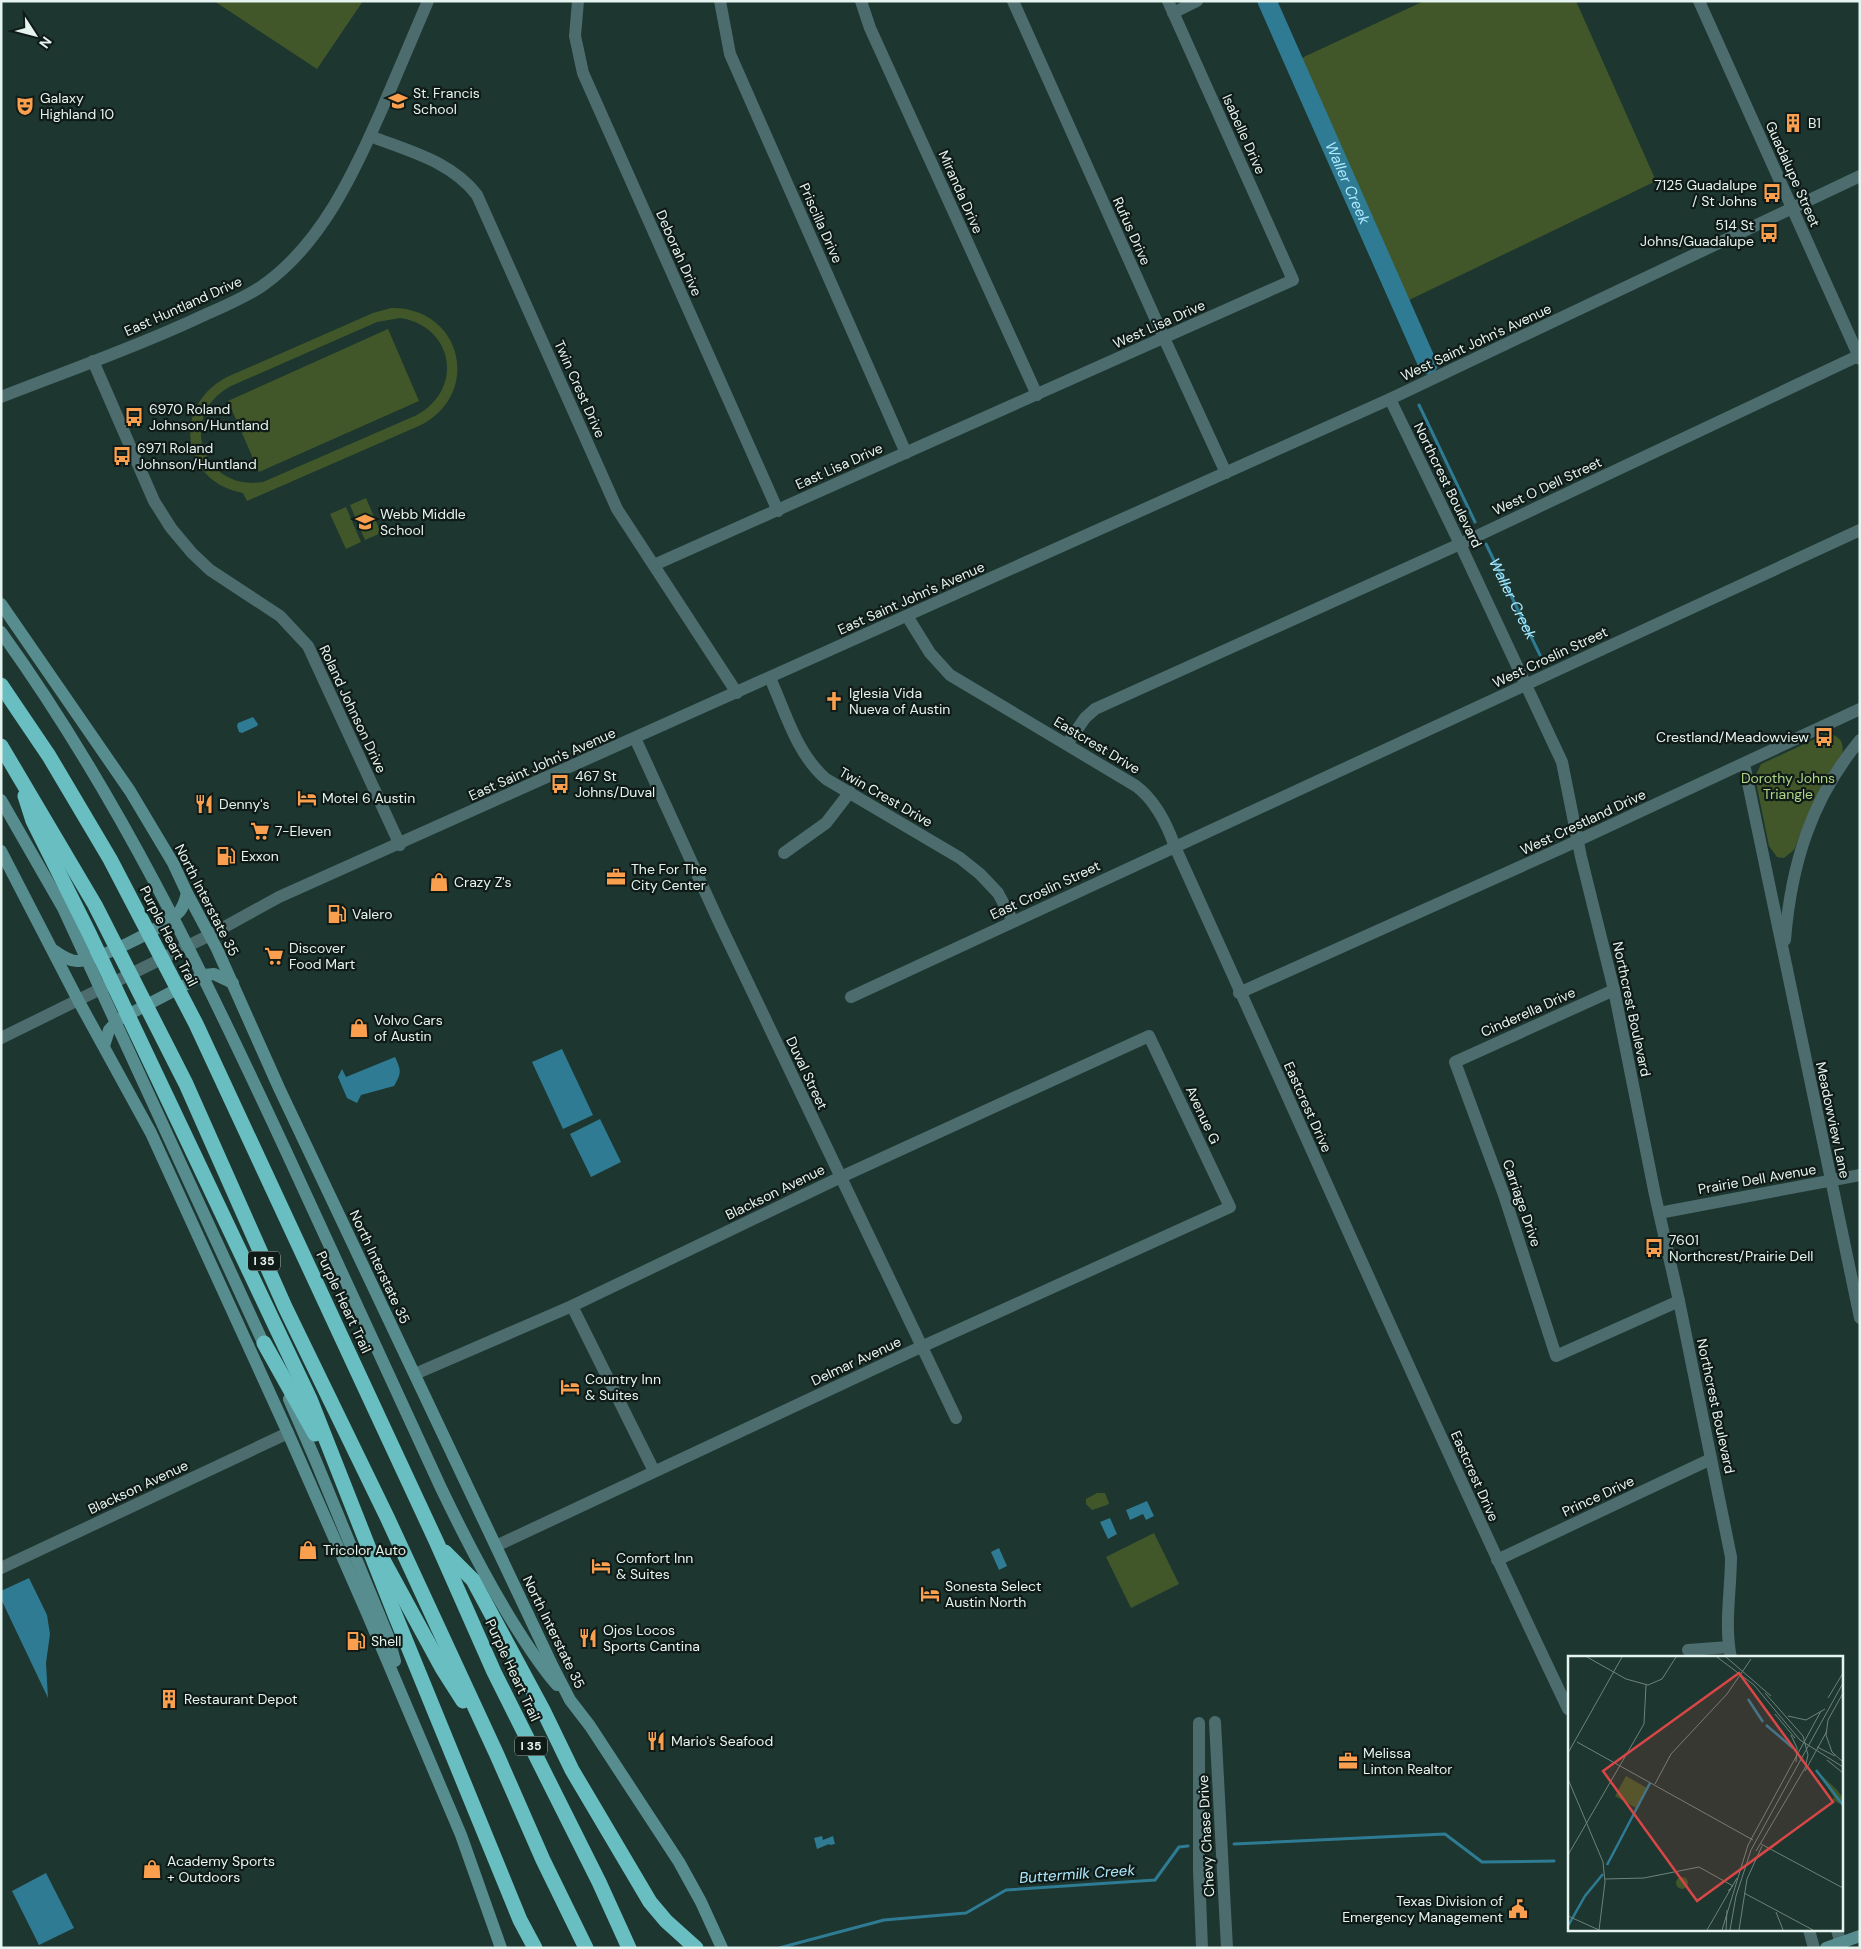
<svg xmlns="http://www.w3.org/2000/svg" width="1861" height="1949" viewBox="0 0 1861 1949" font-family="'DM Sans',sans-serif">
<rect width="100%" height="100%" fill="#1d3630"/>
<g fill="#415729" fill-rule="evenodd">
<polygon points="214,1 363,1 317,69"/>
<polygon points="1424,1 1576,1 1656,181 1405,302 1293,62"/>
<path d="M391 308C461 307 483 392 421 425L247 501 243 493C181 482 171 406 227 377L373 313ZM400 318C454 326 464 389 417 415L263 482C202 492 176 415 231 386L377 322Z"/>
<polygon points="388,329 419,401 259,472 228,401"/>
<polygon points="366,498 381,533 365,540 350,505"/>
<polygon points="346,507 361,542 346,549 330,514"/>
<path d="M1826 734C1840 734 1845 743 1842 756L1808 814 1794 850 1784 858 1777 857 1769 846 1755 777 1761 764Z"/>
<polygon points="1097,1493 1105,1493 1109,1503 1107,1505 1092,1510 1086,1504 1086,1499"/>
<polygon points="1154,1533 1179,1584 1131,1608 1106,1557"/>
</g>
<g fill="#2e7b93">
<polygon points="253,717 258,724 257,726 242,733 239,732 237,726 238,723"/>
<polygon points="562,1049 593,1115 563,1129 532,1062"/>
<path d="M395 1057C401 1070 402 1073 394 1086L361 1095 357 1103 347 1098 338 1077 342 1069 346 1077Z"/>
<polygon points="600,1119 621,1162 591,1177 570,1134"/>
<polygon points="1147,1501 1154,1516 1146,1520 1143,1514 1130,1520 1126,1510"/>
<polygon points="1110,1518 1117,1534 1108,1539 1100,1522"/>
<polygon points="999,1548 1007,1566 999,1570 991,1552"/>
<polygon points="29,1578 47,1615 50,1634 46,1663 48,1698 1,1599 1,1591"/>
<polygon points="822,1836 823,1840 833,1836 835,1844 830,1845 829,1844 817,1849 814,1838"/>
<polygon points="46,1873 74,1928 39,1945 12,1891"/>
</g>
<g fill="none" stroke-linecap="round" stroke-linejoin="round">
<g stroke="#2e7b93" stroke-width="3">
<polyline points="1419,405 1475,522"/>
<path id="s1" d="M1486 544 1540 655"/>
<polyline points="1234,1844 1445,1834 1482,1862 1554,1861"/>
<polyline points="779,1948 884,1920 966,1913 1006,1890 1155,1880 1179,1847 1188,1846"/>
</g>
<path stroke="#2e7b93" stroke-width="19" id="s2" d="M1267 1 1428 365"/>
<g stroke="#4c6c6e" stroke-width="12">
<polyline points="578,1 575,36 583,73 778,511"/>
<polyline points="720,1 730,54 906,453"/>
<polyline points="861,1 870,28 1037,395"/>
<polyline points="1013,1 1164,338 1226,473"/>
<polyline points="1173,13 1197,1"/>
<path d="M370 136C408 151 451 161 477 195L617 509 737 693"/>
<polyline points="93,361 154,501 171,528 192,553 210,570 280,616 308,646 400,845"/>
<polyline points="654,565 1293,280 1168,1"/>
<path d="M907 616 930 653 950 675 1136 786C1156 801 1167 824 1175 847 1306 1135 1432 1424 1568 1709"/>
<path d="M770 678C786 713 796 753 826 779L960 858 980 874 998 893 1013 921"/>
<polyline points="635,738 719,922 956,1418"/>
<polyline points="1067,744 1085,718 1095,709 1460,544 1860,355"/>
<polyline points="1744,764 1860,1318"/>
<polyline points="784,853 826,823 850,792"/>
<path d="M1785 940C1791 865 1811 799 1860 740"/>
<polyline points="1614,990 1455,1062 1504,1195 1556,1356 1679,1301"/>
<polyline points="1239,993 1564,847 1860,709"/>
<polyline points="851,997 1860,530"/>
<polyline points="1659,1213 1860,1175"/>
<polyline points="572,1306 654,1471"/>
<polyline points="415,1374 572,1306 841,1177 1149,1036 1230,1207 910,1352 496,1546"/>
<polyline points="1497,1560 1711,1459"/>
<polyline points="1,1568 288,1433"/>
<polyline points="1688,1650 1729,1647"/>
<polyline points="1215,1722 1227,1948"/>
<polyline points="1199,1723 1199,1871 1202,1948"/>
</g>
<g stroke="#4c6c6e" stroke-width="12">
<polyline points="1699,1 1860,359"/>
<path d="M1 397C67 371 134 348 198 318 220 308 243 299 262 286 322 244 353 174 382 109 397 73 413 37 428 1"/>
<path d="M1390 399 1460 544 1562 762 1581 857 1614 990 1655 1195 1679 1301 1731 1557C1731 1590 1724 1625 1731 1658"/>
<polyline points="1,1038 210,935 279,897 1390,399 1860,176"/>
<polyline points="1809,1930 1814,1948"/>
<polyline points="1837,1930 1842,1948"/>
</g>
<g stroke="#588d90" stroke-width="12">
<polyline points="1,604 130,791 173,863 187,893 217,949 279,1088 553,1667 570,1700 590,1726 679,1862 701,1902 722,1948"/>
<path d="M1 632C117 793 202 970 285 1149 337 1262 389 1375 441 1488 464 1536 488 1583 517 1629 529 1648 541 1667 557 1685"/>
<polyline points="1,800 63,908 267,1351"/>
<polyline points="1,851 78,1000 151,1133 288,1433 367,1613 461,1835 501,1948"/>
<path d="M53 950C60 954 68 961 77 961 96 962 162 928 177 914 183 909 185 901 187 893"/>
<polyline points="104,1046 109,1030 118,1020 204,975 214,974 233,983"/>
<polyline points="289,1399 315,1459 388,1636 395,1661"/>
<polyline points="1826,1948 1860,1936"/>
</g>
<g stroke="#68bec1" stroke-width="15">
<polyline points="1,685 49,756 110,859 196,1024 437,1543 494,1672 599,1882 629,1948"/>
<polyline points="1,746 95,905 186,1084 285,1307 387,1517 497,1755 543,1860 586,1948"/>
<polyline points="25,796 33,821 88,931 310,1399 396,1617 520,1920 535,1948"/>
<polyline points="264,1343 315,1434"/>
<polyline points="445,1552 473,1580 543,1710 572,1770 650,1902 666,1921 696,1948"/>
<polyline points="381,1556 442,1668 463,1701"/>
</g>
</g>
<defs>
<g id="school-bare" transform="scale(1.5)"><path d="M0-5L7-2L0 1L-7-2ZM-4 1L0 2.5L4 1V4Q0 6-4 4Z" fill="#f99f4d" stroke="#101b18" stroke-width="2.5" paint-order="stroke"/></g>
<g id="theatre-bare" transform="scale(1.5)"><path d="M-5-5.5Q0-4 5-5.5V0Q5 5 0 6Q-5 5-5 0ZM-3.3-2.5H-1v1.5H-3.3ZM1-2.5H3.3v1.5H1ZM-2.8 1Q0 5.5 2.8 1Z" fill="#f99f4d" stroke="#101b18" stroke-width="2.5" paint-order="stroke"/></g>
<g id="building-bare" transform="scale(1.5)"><path d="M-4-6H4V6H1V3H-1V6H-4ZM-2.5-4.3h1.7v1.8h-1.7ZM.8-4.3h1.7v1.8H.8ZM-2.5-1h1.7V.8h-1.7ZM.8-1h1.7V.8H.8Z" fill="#f99f4d" stroke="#101b18" stroke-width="2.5" paint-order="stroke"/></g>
<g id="bus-bare" transform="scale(1.5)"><path d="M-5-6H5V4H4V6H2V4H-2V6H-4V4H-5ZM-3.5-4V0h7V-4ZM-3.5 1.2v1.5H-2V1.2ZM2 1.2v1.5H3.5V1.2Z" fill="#f99f4d" stroke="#101b18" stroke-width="2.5" paint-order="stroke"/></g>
<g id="church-bare" transform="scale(1.5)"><path d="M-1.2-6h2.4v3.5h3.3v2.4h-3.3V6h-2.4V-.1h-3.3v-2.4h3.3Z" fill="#f99f4d" stroke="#101b18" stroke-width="2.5" paint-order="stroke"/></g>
<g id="hotel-bare" transform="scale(1.5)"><path d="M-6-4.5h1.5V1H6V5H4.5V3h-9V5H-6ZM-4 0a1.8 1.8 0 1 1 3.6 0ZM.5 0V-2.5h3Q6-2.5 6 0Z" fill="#f99f4d" stroke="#101b18" stroke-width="2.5" paint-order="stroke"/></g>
<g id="restaurant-bare" transform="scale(1.5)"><path d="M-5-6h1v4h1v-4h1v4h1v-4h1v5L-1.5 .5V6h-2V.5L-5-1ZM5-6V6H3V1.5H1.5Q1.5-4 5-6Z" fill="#f99f4d" stroke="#101b18" stroke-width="2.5" paint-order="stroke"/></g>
<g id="supermarket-bare" transform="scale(1.5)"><path d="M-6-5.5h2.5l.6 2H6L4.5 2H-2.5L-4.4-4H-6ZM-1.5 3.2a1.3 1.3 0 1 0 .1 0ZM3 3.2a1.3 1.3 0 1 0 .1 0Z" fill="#f99f4d" stroke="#101b18" stroke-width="2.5" paint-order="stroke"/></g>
<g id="fuel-bare" transform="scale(1.5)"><path d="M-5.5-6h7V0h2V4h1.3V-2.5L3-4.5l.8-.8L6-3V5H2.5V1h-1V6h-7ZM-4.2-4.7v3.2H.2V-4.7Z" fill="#f99f4d" stroke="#101b18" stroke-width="2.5" paint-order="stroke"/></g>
<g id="office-bare" transform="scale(1.5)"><path d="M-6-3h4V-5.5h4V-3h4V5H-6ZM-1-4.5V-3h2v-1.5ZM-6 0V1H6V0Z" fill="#f99f4d" stroke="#101b18" stroke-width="2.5" paint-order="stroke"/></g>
<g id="shop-bare" transform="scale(1.5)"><path d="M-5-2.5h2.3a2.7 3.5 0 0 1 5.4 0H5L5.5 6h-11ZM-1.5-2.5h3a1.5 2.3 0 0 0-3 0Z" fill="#f99f4d" stroke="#101b18" stroke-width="2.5" paint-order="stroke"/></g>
<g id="civic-bare" transform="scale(1.5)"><path d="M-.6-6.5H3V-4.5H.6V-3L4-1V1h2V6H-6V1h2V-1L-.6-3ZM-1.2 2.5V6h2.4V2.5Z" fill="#f99f4d" stroke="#101b18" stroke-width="2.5" paint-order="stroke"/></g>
</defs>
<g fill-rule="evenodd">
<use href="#school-bare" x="398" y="101"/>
<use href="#theatre-bare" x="25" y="106"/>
<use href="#building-bare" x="1793" y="123"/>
<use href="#bus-bare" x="1772" y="193"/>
<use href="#bus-bare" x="1769" y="233"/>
<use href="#bus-bare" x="134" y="417"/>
<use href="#bus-bare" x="122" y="456"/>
<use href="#school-bare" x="365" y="522"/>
<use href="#church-bare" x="834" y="701"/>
<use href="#bus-bare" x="1824" y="737"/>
<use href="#bus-bare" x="560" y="784"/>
<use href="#hotel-bare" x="307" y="798"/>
<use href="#restaurant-bare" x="204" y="804"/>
<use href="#supermarket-bare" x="260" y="831"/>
<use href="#fuel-bare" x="226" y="856"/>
<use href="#office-bare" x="616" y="877"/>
<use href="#shop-bare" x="439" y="882"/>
<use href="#fuel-bare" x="337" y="914"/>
<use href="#supermarket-bare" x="274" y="956"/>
<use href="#shop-bare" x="359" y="1028"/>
<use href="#bus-bare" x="1654" y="1248"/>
<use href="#hotel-bare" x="570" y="1387"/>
<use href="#shop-bare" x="308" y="1550"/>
<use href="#hotel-bare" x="601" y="1566"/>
<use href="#hotel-bare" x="930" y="1594"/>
<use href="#restaurant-bare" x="588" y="1638"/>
<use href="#fuel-bare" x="356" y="1641"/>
<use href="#building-bare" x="169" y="1699"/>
<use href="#restaurant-bare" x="656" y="1741"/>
<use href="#office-bare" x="1348" y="1761"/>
<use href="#shop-bare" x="152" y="1869"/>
<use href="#civic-bare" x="1518" y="1909"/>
</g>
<g text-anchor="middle" stroke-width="4.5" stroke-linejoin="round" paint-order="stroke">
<g fill="#101b18" stroke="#a5b3ae" stroke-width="1">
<rect x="248" y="1251.5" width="32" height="19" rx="4"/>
<rect x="515" y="1736.5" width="32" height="19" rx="4"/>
</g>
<g font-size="12" font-weight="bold" fill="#e5f4ef">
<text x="264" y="1265">I 35</text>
<text x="531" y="1750">I 35</text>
</g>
<g font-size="14" fill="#e5f4ef" stroke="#101b18" text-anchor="start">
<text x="413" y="98">St. Francis<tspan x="413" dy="16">School</tspan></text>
<text x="40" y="103">Galaxy<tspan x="40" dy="16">Highland 10</tspan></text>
<text x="1808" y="128">B1</text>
<text x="1757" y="190" text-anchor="end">7125 Guadalupe<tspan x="1757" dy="16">/ St Johns</tspan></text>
<text x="1754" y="230" text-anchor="end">514 St<tspan x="1754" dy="16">Johns/Guadalupe</tspan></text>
<text x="149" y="414">6970 Roland<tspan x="149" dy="16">Johnson/Huntland</tspan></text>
<text x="137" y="453">6971 Roland<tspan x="137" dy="16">Johnson/Huntland</tspan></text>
<text x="380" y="519">Webb Middle<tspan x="380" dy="16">School</tspan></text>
<text x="849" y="698">Iglesia Vida<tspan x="849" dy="16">Nueva of Austin</tspan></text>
<text x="1809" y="742" text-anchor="end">Crestland/Meadowview</text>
<text x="575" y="781">467 St<tspan x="575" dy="16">Johns/Duval</tspan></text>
<text x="322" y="803">Motel 6 Austin</text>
<text x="219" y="809">Denny's</text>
<text x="275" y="836">7-Eleven</text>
<text x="241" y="861">Exxon</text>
<text x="631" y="874">The For The<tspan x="631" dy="16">City Center</tspan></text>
<text x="454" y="887">Crazy Z's</text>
<text x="352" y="919">Valero</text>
<text x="289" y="953">Discover<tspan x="289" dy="16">Food Mart</tspan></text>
<text x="374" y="1025">Volvo Cars<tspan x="374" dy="16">of Austin</tspan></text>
<text x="1669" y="1245">7601<tspan x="1669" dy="16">Northcrest/Prairie Dell</tspan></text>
<text x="585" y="1384">Country Inn<tspan x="585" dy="16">&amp; Suites</tspan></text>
<text x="323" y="1555">Tricolor Auto</text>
<text x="616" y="1563">Comfort Inn<tspan x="616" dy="16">&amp; Suites</tspan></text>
<text x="945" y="1591">Sonesta Select<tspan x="945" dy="16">Austin North</tspan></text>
<text x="603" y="1635">Ojos Locos<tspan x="603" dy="16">Sports Cantina</tspan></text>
<text x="371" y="1646">Shell</text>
<text x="184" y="1704">Restaurant Depot</text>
<text x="671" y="1746">Mario's Seafood</text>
<text x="1363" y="1758">Melissa<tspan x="1363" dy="16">Linton Realtor</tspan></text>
<text x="167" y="1866">Academy Sports<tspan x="167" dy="16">+ Outdoors</tspan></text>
<text x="1503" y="1906" text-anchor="end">Texas Division of<tspan x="1503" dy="16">Emergency Management</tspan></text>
</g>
<g font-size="14" fill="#e5f4ef" stroke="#101b18">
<text transform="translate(1244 134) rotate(66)" y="5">Isabelle Drive</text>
<text transform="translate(1793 174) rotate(66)" y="5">Guadalupe Street</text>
<text transform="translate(961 192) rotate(66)" y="5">Miranda Drive</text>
<text transform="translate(821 223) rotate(66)" y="5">Priscilla Drive</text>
<text transform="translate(1132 231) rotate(66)" y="5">Rufus Drive</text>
<text transform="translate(679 253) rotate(66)" y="5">Deborah Drive</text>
<text transform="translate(183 306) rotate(-24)" y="5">East Huntland Drive</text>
<text transform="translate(1159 324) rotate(-24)" y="5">West Lisa Drive</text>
<text transform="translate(1476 342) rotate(-25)" y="5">West Saint John's Avenue</text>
<text transform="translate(580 389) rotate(66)" y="5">Twin Crest Drive</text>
<text transform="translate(839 466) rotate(-24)" y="5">East Lisa Drive</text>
<text transform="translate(1448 485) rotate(64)" y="5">Northcrest Boulevard</text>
<text transform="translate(1547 486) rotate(-25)" y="5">West O Dell Street</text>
<text transform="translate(911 598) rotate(-24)" y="5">East Saint John's Avenue</text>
<text transform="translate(1550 657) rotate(-25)" y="5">West Croslin Street</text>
<text transform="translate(353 709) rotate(65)" y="5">Roland Johnson Drive</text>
<text transform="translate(1097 745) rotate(31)" y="5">Eastcrest Drive</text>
<text transform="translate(542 764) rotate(-24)" y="5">East Saint John's Avenue</text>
<text transform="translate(886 797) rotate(30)" y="5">Twin Crest Drive</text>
<text transform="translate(1583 822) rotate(-25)" y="5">West Crestland Drive</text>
<text transform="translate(1045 890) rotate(-25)" y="5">East Croslin Street</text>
<text transform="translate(207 900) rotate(63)" y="5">North Interstate 35</text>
<text transform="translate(169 936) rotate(63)" y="5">Purple Heart Trail</text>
<text transform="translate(1632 1009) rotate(78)" y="5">Northcrest Boulevard</text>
<text transform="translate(1528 1012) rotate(-24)" y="5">Cinderella Drive</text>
<text transform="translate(807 1073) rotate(65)" y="5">Duval Street</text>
<text transform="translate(1308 1107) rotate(66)" y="5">Eastcrest Drive</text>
<text transform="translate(1203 1115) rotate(65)" y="5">Avenue G</text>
<text transform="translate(1833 1120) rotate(78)" y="5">Meadowview Lane</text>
<text transform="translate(1757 1179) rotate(-10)" y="5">Prairie Dell Avenue</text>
<text transform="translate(775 1192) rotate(-26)" y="5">Blackson Avenue</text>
<text transform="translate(1522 1203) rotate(71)" y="5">Carriage Drive</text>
<text transform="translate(380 1267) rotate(65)" y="5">North Interstate 35</text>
<text transform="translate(344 1302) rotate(65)" y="5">Purple Heart Trail</text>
<text transform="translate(856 1361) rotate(-25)" y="5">Delmar Avenue</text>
<text transform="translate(1716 1406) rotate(78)" y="5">Northcrest Boulevard</text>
<text transform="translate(1475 1476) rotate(66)" y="5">Eastcrest Drive</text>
<text transform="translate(138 1487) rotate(-25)" y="5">Blackson Avenue</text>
<text transform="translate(1598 1496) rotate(-25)" y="5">Prince Drive</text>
<text transform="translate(554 1632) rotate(64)" y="5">North Interstate 35</text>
<text transform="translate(513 1670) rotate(65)" y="5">Purple Heart Trail</text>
<text transform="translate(1206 1836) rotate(-93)" y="5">Chevy Chase Drive</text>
</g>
<g font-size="14" fill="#afd586" stroke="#101b18">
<text x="1788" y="783">Dorothy Johns<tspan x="1788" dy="16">Triangle</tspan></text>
</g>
<g font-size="15" font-style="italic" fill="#ade9ff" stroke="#101b18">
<text dy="5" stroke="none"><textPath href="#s2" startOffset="199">Waller Creek</textPath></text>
<text dy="5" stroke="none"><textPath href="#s1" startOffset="61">Waller Creek</textPath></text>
<text transform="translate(1077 1874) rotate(-4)" y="5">Buttermilk Creek</text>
</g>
</g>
<g transform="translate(1568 1656)">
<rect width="275" height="275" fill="#1d3630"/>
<path d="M248 114 269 134 275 142 272 148 265 144 266 141ZM58 120 79 132 68 152 47 140ZM108 227a6 6 0 1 1 12 0a6 6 0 1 1-12 0Z" fill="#415729"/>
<path fill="none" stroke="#2e7b93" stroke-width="2.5" d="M180 43 195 66M198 69 225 92M248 114 275 149M39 209 82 127M0 270 17 240 35 218"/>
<path fill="none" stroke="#6d827c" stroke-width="1" d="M19 1 58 23 80 29 94 23 108 1M149 1 186 29 232 84 275 111M158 1 203 40M275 37 260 64 258 79 264 96 275 106M260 42 275 17M207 58 227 82M220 60 238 64 257 53M223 79 229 92 228 106M9 86 185 184M249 91 267 100M0 97 54 1M259 104 275 117M237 115 259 75M0 123 35 206 37 226 31 274M87 128 103 98 159 38 183 3M193 188 275 232M188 195 237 112 240 99 235 80 197 37M0 199 76 68 78 29M37 223 76 222 131 211 165 230 160 235M176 237 245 274M208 256 215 274M0 260 31 274M139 274 169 222M154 274 180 189 253 55M158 274 159 254M162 274 168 240 183 194 275 27M171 274 179 223 194 190"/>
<path fill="#d84746" fill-opacity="0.15" stroke="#d84746" stroke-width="2.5" d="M171 17 265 146 129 245 35 115Z"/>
<rect width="275" height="275" fill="none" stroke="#e5f4ef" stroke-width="2.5"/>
</g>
<rect width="1861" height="1949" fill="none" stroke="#e5f4ef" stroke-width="5"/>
<g transform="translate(35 35) rotate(126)" stroke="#101b18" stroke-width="4" paint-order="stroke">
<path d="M0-4L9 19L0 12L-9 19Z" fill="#e5f4ef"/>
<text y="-8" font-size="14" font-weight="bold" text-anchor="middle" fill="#e5f4ef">N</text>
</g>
</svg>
